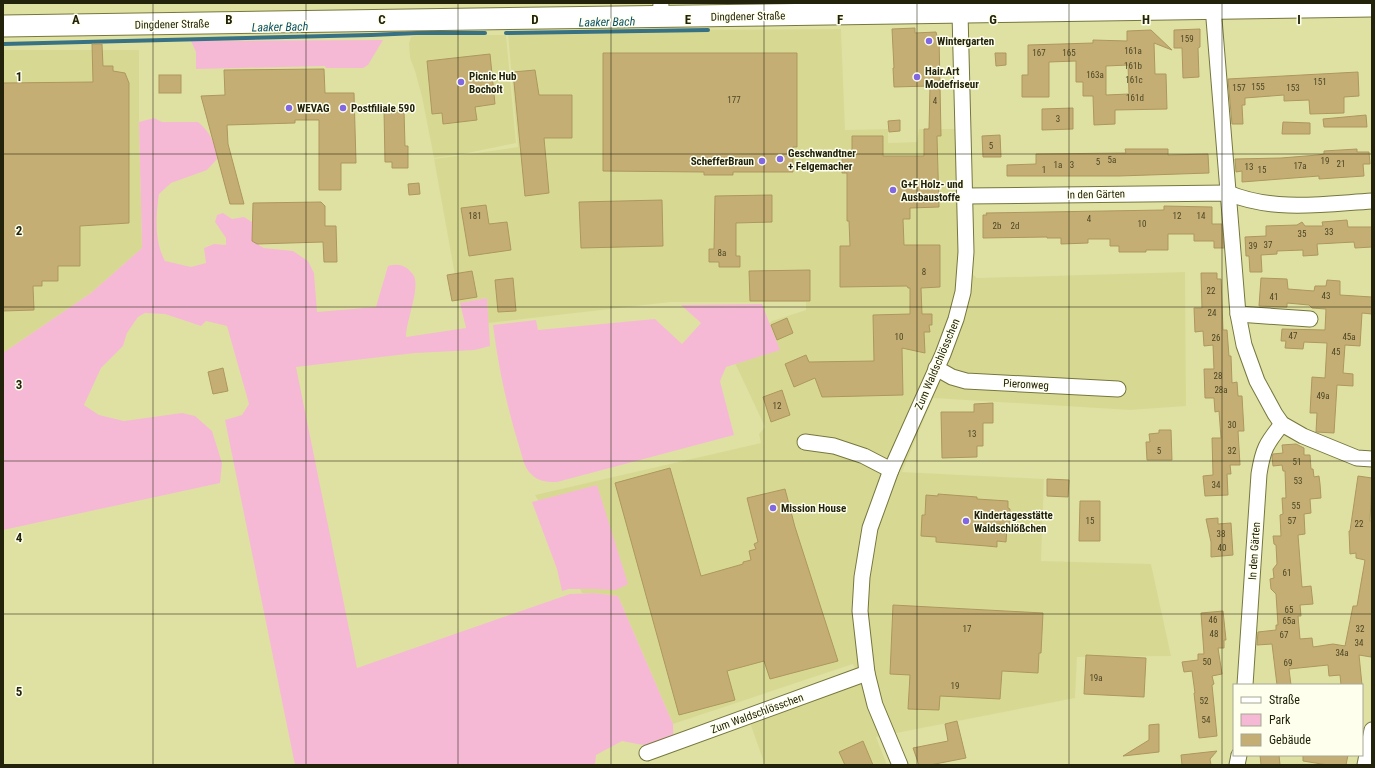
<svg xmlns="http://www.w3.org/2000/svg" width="1375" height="768" viewBox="0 0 1375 768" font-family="'Roboto Condensed',sans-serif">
<rect width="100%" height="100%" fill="#dfe1a3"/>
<g fill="#d7d993">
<polygon points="841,29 845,130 888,129 888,143 917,142 919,129 961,129 962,266 977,278 1185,272 1186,406 1130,410 933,398 902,472 1044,479 1041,561 1151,564 1171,656 1077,657 1075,698 876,737 887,765 765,765 749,720 856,671 853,664 673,724 618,596 594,593 582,593 550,521 535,495 761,443 759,434 765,427 735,363 772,321 806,310 806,302 671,302 488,323 487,298 460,303 434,159 518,147 508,34 654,30"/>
<polygon points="417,35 506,35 516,143 463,154 434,158 422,97 415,71 410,58 409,43 411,37"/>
<polygon points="3,50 139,50 139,122 142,248 91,293 3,353"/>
</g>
<g fill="#f6b9d5">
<polygon points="383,40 368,65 363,68 326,68 325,66 196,69 196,52 191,41"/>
<path d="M154 118 162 122H198C211 133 215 143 217 159L207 170 171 183 159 194C156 215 154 241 165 261L191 267 206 263 204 248 214 244 226 245V238L215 222 217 215 223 213 232 219 244 217 252 222V241L264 248 293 251 308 261 314 273 317 312 376 307 388 266C395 264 402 264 408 269 410 271 413 274 414 276 420 289 406 321 406 337L466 328 460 303 487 298 490 346 475 350 415 353 296 367 357 668 570 594 594 593 618 596 673 724 674 751 622 741 596 755 595 765H295L225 420 242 415 249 404 227 326 206 321 201 326 165 314 145 313 138 317 127 333 123 346 101 368 84 405 99 415 124 421 182 413 195 416 212 431 222 463 220 483 3 530V353L91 293 142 248 139 122Z"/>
<path d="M762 304 780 350 726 367 720 381 734 435 557 482C547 482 539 482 531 474 524 468 522 455 519 446 507 407 498 366 493 325L536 320 538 330 655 319 682 344 701 323 681 305Z"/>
<polygon points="597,485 628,584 616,590 593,589 569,589 562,591 557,569 532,502"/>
</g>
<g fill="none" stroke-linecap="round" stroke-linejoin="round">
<g stroke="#377183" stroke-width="4">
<polyline points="506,33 708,30"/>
<polyline points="3,44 371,35 417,33 485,33"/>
</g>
</g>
<g fill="#c4ae74" stroke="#ad975e" fill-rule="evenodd">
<polygon points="915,28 915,33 936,32 937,36 939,36 941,136 937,136 939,207 910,208 910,219 903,219 904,245 940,245 940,287 921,288 922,314 932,314 932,325 929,325 930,332 924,332 925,353 902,348 903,395 822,397 815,378 794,387 785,364 806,355 809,362 874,361 873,315 910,314 910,288 908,288 907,286 840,287 840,246 850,246 849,221 847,221 847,173 842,173 842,151 852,151 852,136 883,136 883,156 924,156 924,129 929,129 930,86 894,87 893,68 894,68 892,29"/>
<polygon points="1200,29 1200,47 1198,48 1199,77 1183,78 1182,48 1174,48 1174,30"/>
<path d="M1151 30 1172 50 1154 43 1155 74H1166L1167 109 1115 110V124L1094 125 1093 96H1083V82H1076V61L1049 62V97H1022V75H1028V45L1093 43V40L1127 41V31ZM1128 65 1129 94 1106 95V66Z"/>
<polygon points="92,44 102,44 103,66 113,66 113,71 125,73 129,83 129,223 80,226 80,266 58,266 58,281 42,281 42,286 33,286 34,310 3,311 3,83 93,82"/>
<polygon points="603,53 797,53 797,147 793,147 793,172 733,172 733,175 704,175 704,172 603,171"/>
<polygon points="995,53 1006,53 1006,65 996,66"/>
<polygon points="490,54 495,104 475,107 477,120 443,124 442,113 432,114 427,61"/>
<polygon points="324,69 325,93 354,93 356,163 341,163 341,190 319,190 319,120 295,120 295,123 227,125 228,144 244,204 230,204 201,96 225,95 224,70"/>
<polygon points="535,70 539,95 572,95 572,138 544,138 549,193 525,196 513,72"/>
<polygon points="1358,72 1359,96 1344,97 1344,113 1310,114 1309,100 1284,101 1284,95 1245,98 1245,105 1242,105 1243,124 1232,124 1228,79"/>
<rect x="159" y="75" width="22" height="18"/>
<polygon points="1073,108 1073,129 1042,130 1042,109"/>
<polygon points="384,110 404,110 405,146 408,146 408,168 392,168 392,162 385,162"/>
<polygon points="1366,115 1367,127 1324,127 1323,119"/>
<polygon points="900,120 900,131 889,132 888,121"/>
<polygon points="1283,122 1310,123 1310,134 1282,134"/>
<polygon points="1000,135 1001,157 983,157 982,136"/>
<polygon points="1125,149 1168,149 1168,155 1208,154 1209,173 1119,176 1007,176 1007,165 1036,164 1036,154 1126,153"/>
<polygon points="1357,149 1357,152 1369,152 1370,164 1363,164 1364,176 1319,179 1319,176 1242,182 1242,171 1236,172 1235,159 1281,158 1318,155 1324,154 1324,151"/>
<polygon points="419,183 420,194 409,195 408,184"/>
<polygon points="772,195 772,222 736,223 736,256 740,256 740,267 719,267 719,262 709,262 709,249 714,249 715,196"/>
<polygon points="662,200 663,246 581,248 579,202"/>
<polygon points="321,202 325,206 325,226 336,226 337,262 324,262 323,242 257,244 252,241 253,203"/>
<polygon points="486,205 489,224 507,222 511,250 469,256 461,208"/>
<polygon points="1164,206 1212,207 1212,224 1222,224 1224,248 1214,248 1214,241 1194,241 1194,234 1168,234 1168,250 1146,250 1146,252 1119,252 1119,246 1110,246 1110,239 1088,239 1088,243 1061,244 1061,238 1047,238 1047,237 983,238 983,215 987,215 986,213 1164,210"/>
<polygon points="1347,220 1348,227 1372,227 1372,247 1355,248 1354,242 1317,244 1318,255 1303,256 1303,250 1277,251 1277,254 1261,255 1262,272 1250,272 1249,256 1246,256 1245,237 1266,236 1266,226 1297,225 1302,222 1305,226 1323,226 1322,222"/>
<polygon points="810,270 810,301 750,301 749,271"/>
<polygon points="472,271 477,297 452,301 447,275"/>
<polygon points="1201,273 1217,273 1217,279 1221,279 1223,330 1227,330 1229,356 1231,356 1232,383 1237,382 1238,396 1242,396 1244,431 1238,431 1240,465 1230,465 1231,474 1227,474 1228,495 1205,496 1203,476 1213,475 1212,438 1221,438 1219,411 1215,412 1214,398 1205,398 1204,369 1214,369 1213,345 1204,346 1203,331 1195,332 1194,308 1202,308"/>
<polygon points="513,278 516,311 498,312 495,280"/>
<polygon points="1261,278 1287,279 1288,289 1314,291 1315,286 1326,286 1327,280 1340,281 1340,295 1372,297 1372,314 1362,313 1360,346 1345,345 1343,373 1353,374 1353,386 1337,385 1334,433 1316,432 1317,413 1310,413 1312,377 1325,378 1327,343 1304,342 1303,349 1285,348 1286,341 1281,341 1282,329 1325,330 1326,309 1312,308 1309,305 1287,303 1287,307 1259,306"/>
<polygon points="787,318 793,333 777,340 771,325"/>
<polygon points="223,368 228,391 213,394 208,372"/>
<polygon points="782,390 790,415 771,422 763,397"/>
<polygon points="993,403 993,423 983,423 983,446 977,446 977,457 942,458 941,412 974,412 974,404"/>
<polygon points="1159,430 1171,430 1172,460 1147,460 1146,442 1150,442 1149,434 1159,433"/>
<polygon points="1296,444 1304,448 1304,455 1310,455 1311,469 1313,469 1314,477 1319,476 1320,484 1321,498 1310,499 1311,513 1304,514 1305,534 1298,535 1302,587 1311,586 1313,604 1300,605 1301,616 1298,616 1300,639 1312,638 1313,647 1333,644 1345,646 1353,606 1357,606 1365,560 1356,558 1356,553 1350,554 1349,531 1350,531 1358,476 1372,478 1370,521 1372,521 1372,649 1371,657 1359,655 1362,685 1341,685 1340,675 1329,676 1328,665 1289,669 1291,685 1277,685 1272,644 1257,645 1258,632 1276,630 1276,625 1278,625 1276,594 1271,589 1270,579 1274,578 1273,569 1277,564 1276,545 1274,544 1273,536 1281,536 1280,515 1283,514 1282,498 1286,498 1285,471 1283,471 1282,465 1273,466 1272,457 1273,454 1283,453 1282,445"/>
<polygon points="670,468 701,576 743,564 743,562 751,560 749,551 756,549 754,544 758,542 747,498 785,489 795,527 838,661 770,679 764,661 727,671 735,700 679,715 615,483"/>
<polygon points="1047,479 1069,480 1068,497 1047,496"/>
<polygon points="938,494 977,497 977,499 1008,501 1008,508 1010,509 1009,527 1007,527 1006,542 997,541 997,547 987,546 936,542 936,537 921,536 922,515 925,515 926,495 938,496"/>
<polygon points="1080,501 1100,501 1100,541 1079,541"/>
<polygon points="1218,518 1218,524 1231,523 1233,555 1211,557 1211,542 1206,519"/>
<polygon points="893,605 1043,613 1041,653 1039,653 1038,673 1002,671 1000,699 940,696 939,710 908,709 910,675 890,674"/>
<polygon points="1223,611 1226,640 1224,640 1224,648 1218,648 1222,674 1212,676 1214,684 1212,685 1217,736 1199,738 1194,693 1195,693 1192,671 1184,672 1182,662 1198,660 1198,654 1204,654 1201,613"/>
<polygon points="1086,655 1146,658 1144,697 1084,694"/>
<polygon points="957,721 966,758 930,765 919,765 913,748 948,741 945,724"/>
<polygon points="1159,724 1159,752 1123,756 1149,740 1149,725"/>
<polygon points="863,741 873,765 845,765 839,752"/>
<polygon points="1217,751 1210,759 1211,765 1182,765 1181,755"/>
<polygon points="1260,755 1279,755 1280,765 1261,765"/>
<polygon points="1303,755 1348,755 1346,765 1328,765 1303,761"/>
</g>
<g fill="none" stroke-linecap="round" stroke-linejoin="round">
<g stroke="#76773d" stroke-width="17">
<g id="minor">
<polyline points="660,17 661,3"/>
<polyline points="1214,19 1238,314 1244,345 1257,381 1275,414 1282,424 1303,436 1357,458 1372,459"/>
<path d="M965 196 1228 193C1274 212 1324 204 1372 201"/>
<polyline points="1238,314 1310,319"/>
<polyline points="936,368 952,377 966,381 1118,389"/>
<polyline points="805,442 834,446 864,456 891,470"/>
<path d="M1245 685 1259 474C1263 449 1266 444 1282 424"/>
<polyline points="647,753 867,673"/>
<polyline points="900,765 875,705 867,673 860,611 862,577 870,528 891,470 943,354 956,319 963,292 966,252 960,13"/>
<polyline points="1237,765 1239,755"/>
<polyline points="1365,765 1372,730"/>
</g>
</g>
<g stroke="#76773d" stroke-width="23">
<polyline id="secondary" points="3,26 1372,6"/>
</g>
<use href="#minor" stroke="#fff" stroke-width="15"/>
<use href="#secondary" stroke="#fff" stroke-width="21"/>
</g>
<path fill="none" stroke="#23230b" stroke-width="1" stroke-opacity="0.55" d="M153 3V765M306 3V765M458 3V765M611 3V765M764 3V765M917 3V765M1069 3V765M1222 3V765M3 154H1372M3 307H1372M3 461H1372M3 614H1372"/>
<g fill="#8167e2" stroke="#feffed" stroke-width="1.5">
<circle cx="929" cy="41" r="4"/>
<circle cx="917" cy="77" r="4"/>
<circle cx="461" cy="82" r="4"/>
<circle cx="289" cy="108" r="4"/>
<circle cx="343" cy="108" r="4"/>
<circle cx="780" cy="159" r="4"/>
<circle cx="762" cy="161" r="4"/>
<circle cx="893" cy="190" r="4"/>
<circle cx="773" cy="508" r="4"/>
<circle cx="966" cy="521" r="4"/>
</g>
<g text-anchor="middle" stroke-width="3" stroke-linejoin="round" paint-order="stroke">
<g font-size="9" fill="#4b4625">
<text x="1187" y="42">159</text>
<text x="1133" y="54">161a</text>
<text x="1039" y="56">167</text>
<text x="1069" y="56">165</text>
<text x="1133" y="69">161b</text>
<text x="1095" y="78">163a</text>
<text x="1134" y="83">161c</text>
<text x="1320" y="85">151</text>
<text x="1258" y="90">155</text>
<text x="1239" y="91">157</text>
<text x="1293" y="91">153</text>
<text x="1135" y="101">161d</text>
<text x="734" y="103">177</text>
<text x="935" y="104">4</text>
<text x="1058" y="122">3</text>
<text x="991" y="149">5</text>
<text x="1112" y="163">5a</text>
<text x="1325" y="164">19</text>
<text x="1098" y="165">5</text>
<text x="1341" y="167">21</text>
<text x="1058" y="168">1a</text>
<text x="1072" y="168">3</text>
<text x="1300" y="169">17a</text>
<text x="1249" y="170">13</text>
<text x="1044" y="173">1</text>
<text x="1262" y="173">15</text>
<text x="475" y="219">181</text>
<text x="1177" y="219">12</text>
<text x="1201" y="219">14</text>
<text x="1089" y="222">4</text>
<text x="1142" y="227">10</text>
<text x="997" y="229">2b</text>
<text x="1015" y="229">2d</text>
<text x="1329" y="235">33</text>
<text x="1302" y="237">35</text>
<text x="1268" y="248">37</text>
<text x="1253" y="249">39</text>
<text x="722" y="256">8a</text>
<text x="924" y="275">8</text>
<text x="1211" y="294">22</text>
<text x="1326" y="299">43</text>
<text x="1274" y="300">41</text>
<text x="1212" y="316">24</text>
<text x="1293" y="339">47</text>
<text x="899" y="340">10</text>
<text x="1349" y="340">45a</text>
<text x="1216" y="341">26</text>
<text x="1336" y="355">45</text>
<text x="1218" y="379">28</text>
<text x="1221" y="393">28a</text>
<text x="1323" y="399">49a</text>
<text x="777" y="409">12</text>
<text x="1232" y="428">30</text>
<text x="972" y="437">13</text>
<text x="1159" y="454">5</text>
<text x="1232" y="454">32</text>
<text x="1297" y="465">51</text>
<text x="1298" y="484">53</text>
<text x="1216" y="488">34</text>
<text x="1296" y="509">55</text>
<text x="1090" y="524">15</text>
<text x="1292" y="524">57</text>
<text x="1359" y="527">22</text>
<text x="1221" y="537">38</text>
<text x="1222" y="551">40</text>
<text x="1287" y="576">61</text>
<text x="1289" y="613">65</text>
<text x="1213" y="623">46</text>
<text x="1289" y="624">65a</text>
<text x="967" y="632">17</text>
<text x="1360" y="632">32</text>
<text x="1214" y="637">48</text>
<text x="1284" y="638">67</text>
<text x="1359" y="646">34</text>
<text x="1342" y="656">34a</text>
<text x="1207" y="665">50</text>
<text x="1288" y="666">69</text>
<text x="1096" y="681">19a</text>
<text x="955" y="689">19</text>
<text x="1204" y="704">52</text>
<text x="1206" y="723">54</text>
</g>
<g font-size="11" fill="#23230b" stroke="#feffed">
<text transform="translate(748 16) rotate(-1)" y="4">Dingdener Straße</text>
<text transform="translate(172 24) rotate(-1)" y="4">Dingdener Straße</text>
<text transform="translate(1096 194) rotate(-1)" y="4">In den Gärten</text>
<text transform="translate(937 364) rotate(-67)" y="4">Zum Waldschlösschen</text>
<text transform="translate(1026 384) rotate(3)" y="4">Pieronweg</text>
<text transform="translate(1254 551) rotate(-86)" y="4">In den Gärten</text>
<text transform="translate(757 713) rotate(-20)" y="4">Zum Waldschlösschen</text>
</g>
<g font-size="11" font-weight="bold" fill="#23230b" stroke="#feffed" text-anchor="start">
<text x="937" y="45">Wintergarten</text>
<text x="925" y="75">Hair.Art<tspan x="925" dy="13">Modefriseur</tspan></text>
<text x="469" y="80">Picnic Hub<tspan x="469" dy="13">Bocholt</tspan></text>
<text x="297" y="112">WEVAG</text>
<text x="351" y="112">Postfiliale 590</text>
<text x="788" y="157">Geschwandtner<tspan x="788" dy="13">+ Felgemacher</tspan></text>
<text x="754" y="165" text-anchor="end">SchefferBraun</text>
<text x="901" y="188">G+F Holz- und<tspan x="901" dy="13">Ausbaustoffe</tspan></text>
<text x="781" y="512">Mission House</text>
<text x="974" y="519">Kindertagesstätte<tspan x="974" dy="13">Waldschlößchen</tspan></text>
</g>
<g font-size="12" font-style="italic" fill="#0b516a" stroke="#feffed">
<text transform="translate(607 22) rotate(-1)" y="4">Laaker Bach</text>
<text transform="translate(280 27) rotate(-1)" y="4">Laaker Bach</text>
</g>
</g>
<g font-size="13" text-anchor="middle" font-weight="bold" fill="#23230b" stroke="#feffed" stroke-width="3" stroke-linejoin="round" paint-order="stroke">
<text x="76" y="24">A</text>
<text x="229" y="24">B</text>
<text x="382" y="24">C</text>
<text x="535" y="24">D</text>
<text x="688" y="24">E</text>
<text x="840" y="24">F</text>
<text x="993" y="24">G</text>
<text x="1146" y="24">H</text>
<text x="1299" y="24">I</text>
<text x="19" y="81">1</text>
<text x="19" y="235">2</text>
<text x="19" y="389">3</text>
<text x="19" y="542">4</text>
<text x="19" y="696">5</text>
</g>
<rect width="1375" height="768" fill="none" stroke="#23230b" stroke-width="8"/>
<rect x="1233" y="684" width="130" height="72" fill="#feffed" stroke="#a6a793"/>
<rect x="1241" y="697" width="20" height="6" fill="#ffffff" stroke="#a6a793"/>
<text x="1269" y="704" font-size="12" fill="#23230b">Straße</text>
<rect x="1241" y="714" width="20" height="12" fill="#f6b9d5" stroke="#a6a793"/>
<text x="1269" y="724" font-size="12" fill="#23230b">Park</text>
<rect x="1241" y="734" width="20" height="12" fill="#c4ae74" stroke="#a6a793"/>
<text x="1269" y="744" font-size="12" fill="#23230b">Gebäude</text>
</svg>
